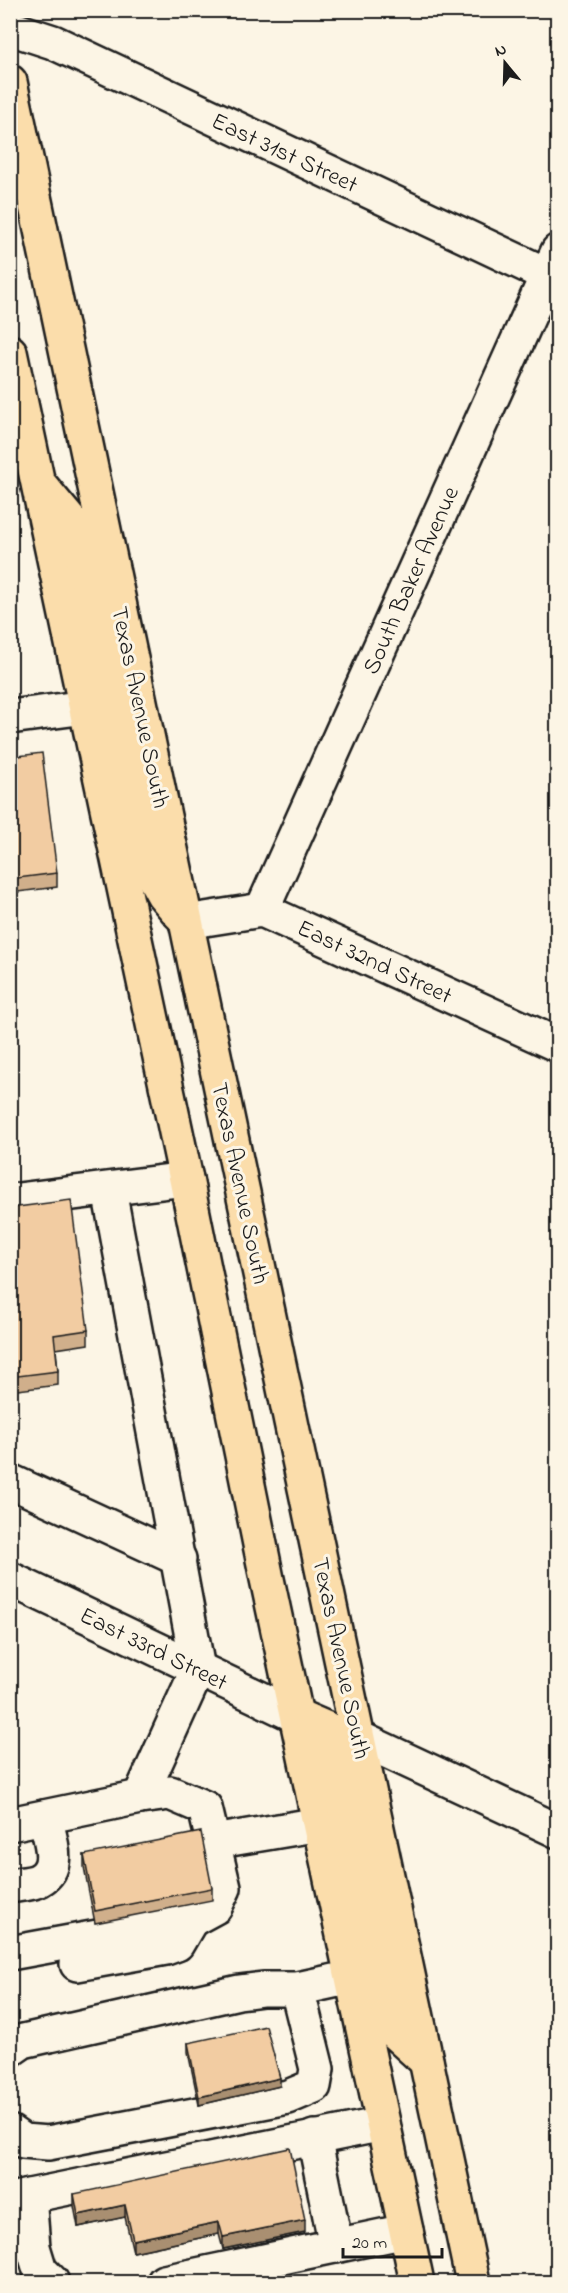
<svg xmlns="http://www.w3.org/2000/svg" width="568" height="2293" viewBox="0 0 568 2293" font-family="'Indie Flower',sans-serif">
<rect width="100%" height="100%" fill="#fcf5e5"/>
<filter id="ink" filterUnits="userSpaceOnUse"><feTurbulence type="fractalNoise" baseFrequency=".0167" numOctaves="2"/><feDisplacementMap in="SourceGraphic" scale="12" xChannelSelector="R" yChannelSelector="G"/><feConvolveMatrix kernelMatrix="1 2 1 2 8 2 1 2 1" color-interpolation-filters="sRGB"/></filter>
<g filter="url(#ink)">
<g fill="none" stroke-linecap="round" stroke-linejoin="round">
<g stroke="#1c1c1c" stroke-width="38">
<g id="minor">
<polyline points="10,28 53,42 558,280"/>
<polyline points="10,717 86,707"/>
<polyline points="262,910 558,251"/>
<polyline points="186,922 262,910 558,1045"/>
<polyline points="109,1190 198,1669 140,1797"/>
<polyline points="10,1201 186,1179"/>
<polyline points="10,1481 179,1559"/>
<polyline points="10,1579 297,1716"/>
<polyline points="359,1738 558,1831"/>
<polyline points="10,1824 140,1797 170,1793 205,1808 224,1888 215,1907 191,1920 10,1953"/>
<polyline points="213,1842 320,1824"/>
<path d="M10 1886C19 1884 32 1884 39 1880 63 1867 49 1837 45 1817"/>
<polyline points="77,1964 166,1948 177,1944 191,1920"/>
<polyline points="10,2050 23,2041 239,1992 263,1989 297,1989"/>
<polyline points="10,2132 23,2141 48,2143 288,2097 314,2086 317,2069 297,1989 352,1977"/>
<polyline points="314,2137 336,2246"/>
<polyline points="29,2196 383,2124"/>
<polyline points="10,2200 29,2196 33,2247 40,2270 52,2282"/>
<polyline points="164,2282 406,2231"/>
</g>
</g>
<g stroke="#1c1c1c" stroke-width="38">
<g id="major">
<polyline points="10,82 298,1455 473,2282"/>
<polyline points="10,352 186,1179 267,1579 417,2282"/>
<polyline points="41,486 76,528 148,867 163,894 180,914"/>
<polyline points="297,1716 327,1729 394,2032 426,2061"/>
</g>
</g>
<use href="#minor" stroke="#fcf5e5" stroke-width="33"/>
<use href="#major" stroke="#fbddab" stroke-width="33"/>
</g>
<g fill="#d0af8b" stroke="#1c1c1c" stroke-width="1.5">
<polygon points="10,757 57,873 57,887 10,893"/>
<polygon points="10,1208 88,1330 88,1344 56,1349 58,1371 58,1385 10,1391"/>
<polygon points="84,1855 212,1888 212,1900 95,1923 84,1867"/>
<polygon points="188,2043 280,2086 199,2105 188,2052"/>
<polygon points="74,2194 305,2232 223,2249 219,2234 133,2252 125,2217 78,2227 74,2206"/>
</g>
<g fill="#a98f71" stroke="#1c1c1c" stroke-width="1.5">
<polygon points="280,2078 280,2086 199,2105 199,2097"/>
<polygon points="125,2205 125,2217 78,2227 78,2215"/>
<polygon points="305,2220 305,2232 223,2249 223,2237"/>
<polygon points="219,2222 219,2234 133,2252 133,2240"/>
</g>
<g fill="#f2cca2" stroke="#1c1c1c" stroke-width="1.5">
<polygon points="42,753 57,873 10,879 10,757"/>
<polygon points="71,1200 88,1330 54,1335 58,1371 10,1377 10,1208"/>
<polygon points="201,1832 212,1888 95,1911 84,1855"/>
<polygon points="266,2026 280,2078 199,2097 188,2043"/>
<polygon points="290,2148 305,2220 223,2237 219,2222 133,2240 125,2205 78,2215 74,2194"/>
</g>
</g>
<g text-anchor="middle" stroke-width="6" stroke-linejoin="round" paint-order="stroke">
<g font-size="24" fill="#1c1c1c" stroke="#fcf5e5">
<text transform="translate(285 152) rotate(25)" y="8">East 31st Street</text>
<text transform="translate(410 580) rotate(-66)" y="8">South Baker Avenue</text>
<text transform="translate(141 707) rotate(78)" y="8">Texas Avenue South</text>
<text transform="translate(375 961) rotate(25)" y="8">East 32nd Street</text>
<text transform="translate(241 1183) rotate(78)" y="8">Texas Avenue South</text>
<text transform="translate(154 1648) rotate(26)" y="8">East 33rd Street</text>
<text transform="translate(342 1658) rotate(78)" y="8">Texas Avenue South</text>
</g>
</g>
<rect width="568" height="2293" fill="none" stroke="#fcf5e5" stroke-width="36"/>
<rect x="18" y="18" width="532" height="2257" fill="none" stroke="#1c1c1c" stroke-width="2" filter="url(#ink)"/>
<g transform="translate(505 63) rotate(341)" stroke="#fcf5e5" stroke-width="4.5" paint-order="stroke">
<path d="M0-4.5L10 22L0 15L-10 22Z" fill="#1c1c1c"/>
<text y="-9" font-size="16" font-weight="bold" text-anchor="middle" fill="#1c1c1c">N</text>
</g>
<path d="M343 2248v9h99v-9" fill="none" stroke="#1c1c1c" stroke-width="3"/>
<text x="352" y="2248" font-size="18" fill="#1c1c1c" stroke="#fcf5e5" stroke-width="4.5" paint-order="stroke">20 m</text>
</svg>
